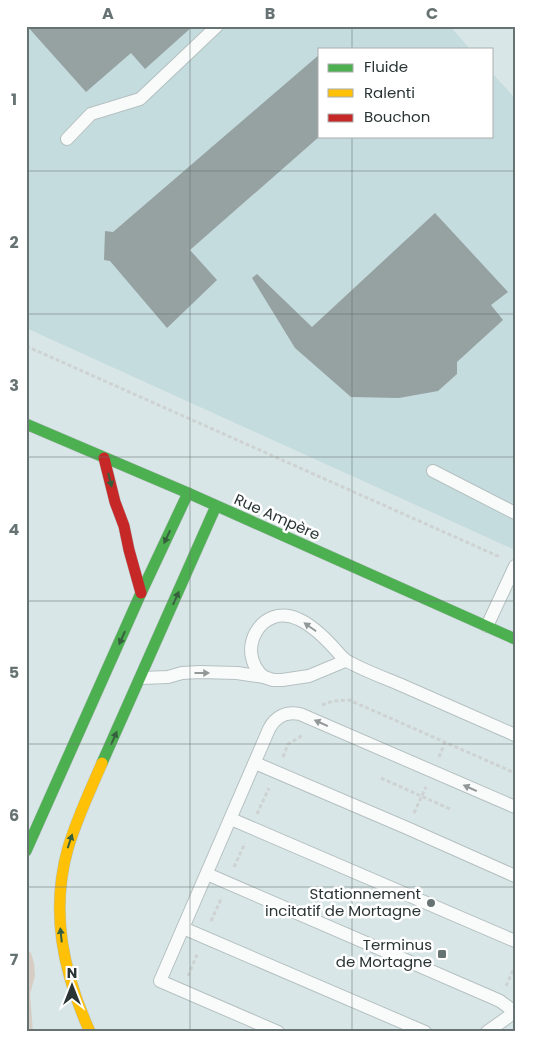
<svg xmlns="http://www.w3.org/2000/svg" width="541" height="1058" viewBox="0 0 541 1058" font-family="Poppins,sans-serif">
<rect width="100%" height="100%" fill="#d9e6e7"/>
<polygon fill="#c5dcde" points="26,26 450,26 470,49 320,49 320,136 492,136 492,73 515,98 515,550 26,328"/>
<polygon fill="#d6cdc4" points="26,950 31,953 34,963 35,976 30,994 33,1032 26,1032"/>
<g fill="#96a1a2">
<polygon points="27,26 193,26 145,69 131,53 86,92"/>
<polygon points="320,54 320,136 190,250 217,280 167,328 110,261 104,260 105,231 113,232"/>
<polygon points="435,213 508,292 491,305 503,320 457,362 457,374 438,391 399,398 351,397 295,348 252,278 257,274 312,327"/>
</g>
<g fill="none" stroke-linecap="round" stroke-linejoin="round">
<g stroke="#b5c0c0" stroke-width="14">
<g id="lane">
<polyline points="67,139 91,114 140,99 217,26"/>
<polyline points="433,471 515,513"/>
<polyline points="487,626 515,566"/>
<path d="M264 677C234 652 261 602 298 619 312 625 324 637 334 648 338 652 342 658 347 661 363 670 382 677 399 684 438 701 476 718 515 735"/>
<polyline points="141,678 168,677 182,673 200,672 237,673 264,677 273,680 282,680 309,676 345,661"/>
<polyline points="255,763 407,828 515,876"/>
<polyline points="231,819 515,941"/>
<polyline points="207,874 491,997 500,1001 515,1012"/>
<polyline points="183,928 425,1032"/>
<path d="M278 1032 160 981 269 729C275 717 286 711 300 714L515 807"/>
<polyline points="487,1032 508,1017 515,1009"/>
</g>
</g>
<g stroke="#b5c0c0" stroke-width="12">
<g id="fast">
<polyline points="26,424 188,493 515,639"/>
<polyline points="102,763 216,506"/>
<polyline points="26,851 141,593 188,493"/>
</g>
</g>
<g stroke="#b5c0c0" stroke-width="12">
<path id="slow" d="M90 1032C63 972 50 912 68 848 77 818 90 791 102 763"/>
</g>
<g stroke="#b5c0c0" stroke-width="12">
<polyline id="jam" points="104,458 115,502 124,526 129,550 141,593"/>
</g>
<g stroke="#ced2d2" stroke-width="3" stroke-dasharray="4 2.5" stroke-linecap="butt">
<polyline points="26,346 500,557"/>
<polyline points="322,705 333,701 349,700 515,773"/>
<polyline points="283,757 288,744 300,737 302,734"/>
<polyline points="439,757 445,742"/>
<polyline points="381,778 450,809"/>
<polyline points="414,813 426,787"/>
<polyline points="257,814 269,788"/>
<polyline points="234,867 245,843"/>
<polyline points="211,921 222,897"/>
<polyline points="188,976 198,952"/>
<polyline points="506,986 515,966"/>
</g>
<use href="#lane" stroke="#f9fbfb" stroke-width="12"/>
<use href="#fast" stroke="#4caf50" stroke-width="11"/>
<use href="#slow" stroke="#ffc107" stroke-width="11"/>
<use href="#jam" stroke="#c62828" stroke-width="11"/>
</g>
<defs><path id="oneway-solid" d="M-6-.8H1V-3.2L6.5 0L1 3.2V.8H-6Z" transform="scale(1.25)"/></defs>
<g fill="#365f3e">
<use href="#oneway-solid" transform="translate(110 480) rotate(76)"/>
<use href="#oneway-solid" transform="translate(167 537) rotate(115)"/>
<use href="#oneway-solid" transform="translate(176 598) rotate(-66)"/>
<use href="#oneway-solid" transform="translate(122 638) rotate(114)"/>
<use href="#oneway-solid" transform="translate(114 738) rotate(-66)"/>
<use href="#oneway-solid" transform="translate(70 841) rotate(-72)"/>
<use href="#oneway-solid" transform="translate(61 935) rotate(-96)"/>
</g>
<g fill="#929898">
<use href="#oneway-solid" transform="translate(310 627) rotate(-145)"/>
<use href="#oneway-solid" transform="translate(202 673)"/>
<use href="#oneway-solid" transform="translate(321 723) rotate(-156)"/>
<use href="#oneway-solid" transform="translate(470 788) rotate(-156)"/>
</g>
<path fill="none" stroke="#677273" stroke-width="1" stroke-opacity="0.55" d="M190 26V1032M352 26V49M352 136V1032M26 171H515M26 314H515M26 457H515M26 601H515M26 744H515M26 887H515"/>
<g fill="#677273" stroke="#fff" stroke-width="2">
<circle cx="431" cy="903" r="5"/>
<rect x="437" y="949" width="10" height="10" rx="2.5"/>
</g>
<g text-anchor="middle" stroke-width="5" stroke-linejoin="round" paint-order="stroke">
<g font-size="15" fill="#2a3434" stroke="#fff">
<text transform="translate(277 517) rotate(24)" y="5">Rue Ampère</text>
</g>
<g font-size="15" fill="#2a3434" stroke="#fff" text-anchor="end">
<text x="421" y="899">Stationnement<tspan x="421" dy="17">incitatif de Mortagne</tspan></text>
<text x="432" y="950">Terminus<tspan x="432" dy="17">de Mortagne</tspan></text>
</g>
</g>
<rect width="541" height="1058" fill="none" stroke="#ffffff" stroke-width="55"/>
<rect x="318" y="48" width="175" height="90" fill="#ffffff" stroke="#aaaeae"/>
<rect x="328" y="64" width="25" height="8" fill="#4caf50" stroke="#aaaeae"/>
<text x="364" y="72" font-size="15" fill="#2a3434">Fluide</text>
<rect x="328" y="89" width="25" height="8" fill="#ffc107" stroke="#aaaeae"/>
<text x="364" y="98" font-size="15" fill="#2a3434">Ralenti</text>
<rect x="328" y="114" width="25" height="8" fill="#c62828" stroke="#aaaeae"/>
<text x="364" y="122" font-size="15" fill="#2a3434">Bouchon</text>
<g transform="translate(72 986)" stroke="#ffffff" stroke-width="4" paint-order="stroke">
<path d="M0-4L9 19L0 12L-9 19Z" fill="#2a3434"/>
<text y="-8" font-size="14" font-weight="bold" text-anchor="middle" fill="#2a3434">N</text>
</g>
<rect x="28" y="28" width="486" height="1002" fill="none" stroke="#677273" stroke-width="2"/>
<g font-size="16" text-anchor="middle" font-weight="bold" fill="#677273">
<text x="108" y="19">A</text>
<text x="270" y="19">B</text>
<text x="432" y="19">C</text>
<text x="14" y="105">1</text>
<text x="14" y="248">2</text>
<text x="14" y="391">3</text>
<text x="14" y="535">4</text>
<text x="14" y="678">5</text>
<text x="14" y="821">6</text>
<text x="14" y="965">7</text>
</g>
</svg>
